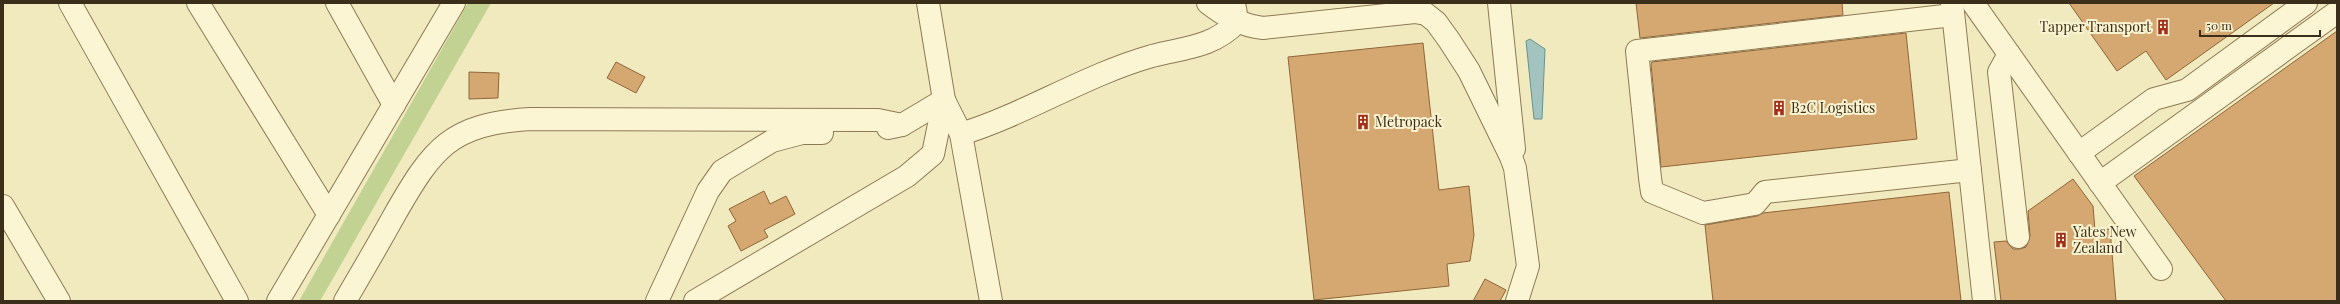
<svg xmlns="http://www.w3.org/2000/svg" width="2340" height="304" viewBox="0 0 2340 304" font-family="'Playfair Display',serif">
<rect width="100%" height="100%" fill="#f2eabf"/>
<polygon fill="#c2d292" points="468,3 491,3 320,301 299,301"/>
<polygon fill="#a3c4be" stroke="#69938e" points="1530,39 1545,49 1542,119 1534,119 1526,41"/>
<g fill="#d5a871" stroke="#8f6638">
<polygon points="1636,3 1842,3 1843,15 1640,38"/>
<polygon points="2069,3 2274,3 2166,80 2146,51 2117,71"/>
<polygon points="2337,31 2337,301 2226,301 2134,176"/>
<polygon points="1906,33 1917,139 1661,167 1651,64 1652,62"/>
<polygon points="1423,43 1439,190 1469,186 1474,235 1470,261 1447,264 1449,286 1314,300 1288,57"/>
<polygon points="616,62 645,77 636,93 607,78"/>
<polygon points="469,72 499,73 498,98 469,99"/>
<polygon points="2073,179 2093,206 2095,230 2110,229 2116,301 2001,301 1994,242 2006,241 2013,249 2020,249 2026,247 2030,236 2028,211"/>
<polygon points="764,191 770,204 786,196 795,214 764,230 768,237 741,251 728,226 736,221 729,209"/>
<polygon points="1949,192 1961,301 1713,301 1705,225 1757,216 1763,213"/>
<polygon points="1485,279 1506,290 1500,301 1473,301"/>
</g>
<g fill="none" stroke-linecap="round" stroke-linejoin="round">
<g stroke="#8d7a55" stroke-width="24">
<g id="minor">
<polyline points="70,3 237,301"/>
<polyline points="198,3 329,215"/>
<polyline points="337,3 394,105"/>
<polyline points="928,3 944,100 961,134 991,301"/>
<path d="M1208 3C1225 16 1242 26 1263 28L1415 12 1426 14 1436 22 1449 40 1469 71 1511 157 1515 168 1528 266 1517 301"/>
<polyline points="1499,3 1514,149"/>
<polyline points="1952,3 1984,301"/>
<polyline points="1973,3 2161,269"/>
<polyline points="1953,15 1637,51 1650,178 1652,192 1703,213 1755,204 1765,192 1970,170"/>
<polyline points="2009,54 1999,72 2018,237"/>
<polyline points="888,128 902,125 944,100"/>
<path d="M961 134C1026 114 1085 75 1152 56 1183 48 1214 47 1237 22L1235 8"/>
<polyline points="2079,153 2154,99 2187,90 2306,3"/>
<polyline points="2100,183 2337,12"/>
<polyline points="3,206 59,301"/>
<polyline points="278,301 454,3"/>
<path d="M345 301C362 272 379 243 395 214 433 148 450 124 530 119L878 120 902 125"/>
<polyline points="657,301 708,191 722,171 772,141 802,133 822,133"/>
<polyline points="695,301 907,176 933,154 944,100"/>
</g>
</g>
<use href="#minor" stroke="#fcf5d3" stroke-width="22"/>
</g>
<defs>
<g id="building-bare" transform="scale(1.2)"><path d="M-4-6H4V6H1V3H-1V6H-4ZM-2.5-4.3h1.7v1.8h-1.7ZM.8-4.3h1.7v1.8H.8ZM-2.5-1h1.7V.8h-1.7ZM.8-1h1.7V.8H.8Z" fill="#a32f1f" stroke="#f9f3cf" stroke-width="2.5" paint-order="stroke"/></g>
</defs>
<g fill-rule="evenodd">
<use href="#building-bare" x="2163" y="27"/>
<use href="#building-bare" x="1779" y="108"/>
<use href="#building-bare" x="1363" y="122"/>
<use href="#building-bare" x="2061" y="240"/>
</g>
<g text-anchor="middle" stroke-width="4" stroke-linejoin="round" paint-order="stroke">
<g font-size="14" fill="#3b2f1b" stroke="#f9f3cf" text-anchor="start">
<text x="2151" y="32" text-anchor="end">Tapper Transport</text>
<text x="1791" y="113">B2C Logistics</text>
<text x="1375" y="127">Metropack</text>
<text x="2073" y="237">Yates New<tspan x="2073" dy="16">Zealand</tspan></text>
</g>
</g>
<rect width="2340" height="304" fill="none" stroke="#3b2f1b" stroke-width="8"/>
<path d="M2200 30v6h120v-6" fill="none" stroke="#3b2f1b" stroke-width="2"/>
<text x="2206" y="30" font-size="12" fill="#3b2f1b" stroke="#f9f3cf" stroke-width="3" paint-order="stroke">50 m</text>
</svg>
